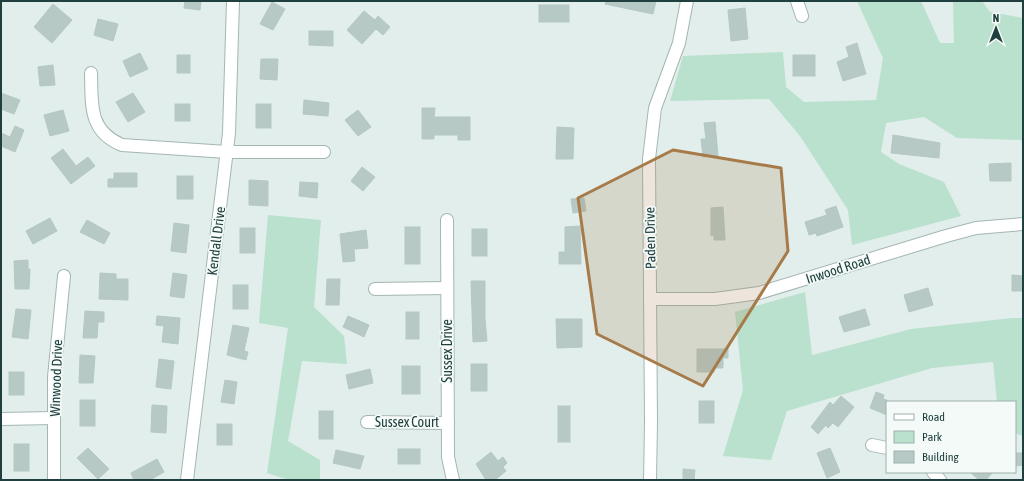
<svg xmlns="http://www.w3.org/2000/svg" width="1024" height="481" viewBox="0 0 1024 481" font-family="'Asap Condensed',sans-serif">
<rect width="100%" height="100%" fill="#e2eeeb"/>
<g fill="#b9e1cd">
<polygon points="857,1 921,1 940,43 954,43 953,1 982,1 990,12 1023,18 1023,145 1021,140 957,138 924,117 886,123 881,152 899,164 944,182 961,216 852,245 848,210 800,136 769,99 670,101 683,56 783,52 786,87 804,102 876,100 883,58"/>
<polygon points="268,215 321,220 314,307 344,336 347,364 302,361 288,441 320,460 320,480 289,480 267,473 288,328 259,323"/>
<polygon points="805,292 812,355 911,329 1012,318 1023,318 1023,436 1015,433 1015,402 997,402 993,362 932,368 787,411 771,460 723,456 743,390 735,312"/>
</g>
<g fill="#b7c9c5" stroke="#b4c8c4">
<polygon points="185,1 201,1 200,10 184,8"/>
<polygon points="606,1 656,1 653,14 605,4"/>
<polygon points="272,2 285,9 273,30 260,24"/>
<polygon points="53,4 72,20 52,43 34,27"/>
<rect x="539" y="5" width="30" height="17"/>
<polygon points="745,8 748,39 731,41 728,10"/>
<polygon points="364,11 375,20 378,16 390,27 383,35 376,29 362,44 347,30"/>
<polygon points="98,19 118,24 113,41 94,35"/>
<polygon points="309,31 333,31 333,46 309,45"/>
<polygon points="857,43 866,74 843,81 837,62 849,57 846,47"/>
<polygon points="140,53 148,69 130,77 123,61"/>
<rect x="177" y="55" width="13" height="18"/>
<rect x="793" y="55" width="22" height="21"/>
<polygon points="261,59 278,59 277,80 260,79"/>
<polygon points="53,65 55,85 40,86 38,67"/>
<polygon points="1,93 20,100 14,114 1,109"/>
<polygon points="133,93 145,112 128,122 116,102"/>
<polygon points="304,100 329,103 328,116 303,114"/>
<rect x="175" y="104" width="15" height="17"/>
<rect x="256" y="104" width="15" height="24"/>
<polygon points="422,108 435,108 434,117 470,117 470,140 458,140 458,135 434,135 434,139 422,139"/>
<polygon points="63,110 69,131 50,136 44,115"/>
<polygon points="358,110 371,127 358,136 345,120"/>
<polygon points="715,122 718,156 703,157 701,139 706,139 704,123"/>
<polygon points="15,126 24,130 15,152 1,146 1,133 10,137"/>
<polygon points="557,127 574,128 573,159 556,159"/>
<polygon points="893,135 940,143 939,158 891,153"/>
<polygon points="63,149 76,166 88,157 95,166 71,184 51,158"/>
<polygon points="1011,163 1011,181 990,181 989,164"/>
<polygon points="362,167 375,177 363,191 351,181"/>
<polygon points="114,173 137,173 137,187 108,187 108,179 114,179"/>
<rect x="177" y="176" width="16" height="23"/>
<polygon points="249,180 268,181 268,206 249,205"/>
<polygon points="300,182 318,183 317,198 299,196"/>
<polygon points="584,198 586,211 573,213 571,199"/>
<polygon points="836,206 843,227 817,236 816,233 809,235 805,222 827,215 825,210"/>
<polygon points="723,207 725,240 714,240 714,235 711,236 711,208"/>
<polygon points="50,218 57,231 33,244 26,231"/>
<polygon points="87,220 110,233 104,244 80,232"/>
<polygon points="174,223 189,225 186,253 171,251"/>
<polygon points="580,226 581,264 559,264 559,252 565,252 565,227"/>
<rect x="405" y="227" width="15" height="37"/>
<rect x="240" y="228" width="15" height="25"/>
<rect x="472" y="229" width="15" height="27"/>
<polygon points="366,230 368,248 354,249 355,261 343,262 340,234"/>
<polygon points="28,260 28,269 30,269 29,289 15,289 14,261"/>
<polygon points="100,273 116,274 116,279 128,279 128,300 99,299"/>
<polygon points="173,273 187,275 184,298 170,296"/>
<polygon points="1012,275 1023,276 1023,291 1012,291"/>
<polygon points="327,279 340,279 339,305 326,305"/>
<polygon points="471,281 485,281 485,319 487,341 473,342"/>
<rect x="233" y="285" width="15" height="24"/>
<polygon points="928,288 933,305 909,312 904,295"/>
<polygon points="16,309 31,310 28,339 12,337"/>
<polygon points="865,309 870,325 844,332 839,317"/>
<polygon points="85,311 104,312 104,322 98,322 97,338 83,338"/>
<rect x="406" y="312" width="13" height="27"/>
<polygon points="157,316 180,318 178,344 162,342 164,326 156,325"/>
<polygon points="348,316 369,325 364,337 343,327"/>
<polygon points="556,319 582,319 582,347 557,348"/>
<polygon points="233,325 249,328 244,351 248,352 246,360 227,355"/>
<polygon points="697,349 728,349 728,358 723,358 723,368 715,368 714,372 697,372"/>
<polygon points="80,355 95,356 93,383 79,383"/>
<polygon points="159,359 174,361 171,389 156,387"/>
<rect x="471" y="364" width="16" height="27"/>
<rect x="402" y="366" width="18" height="28"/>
<polygon points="370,369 373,383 349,389 346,375"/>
<rect x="9" y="372" width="15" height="23"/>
<polygon points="225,380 237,382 234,404 221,402"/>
<polygon points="876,392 884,395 883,399 887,400 887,415 870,408"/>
<polygon points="841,396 854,407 838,427 833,423 828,428 826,425 818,434 811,427 830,402 833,405"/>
<rect x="80" y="400" width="15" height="26"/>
<rect x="699" y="401" width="15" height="22"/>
<polygon points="152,405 167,406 166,433 151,432"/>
<rect x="558" y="406" width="12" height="36"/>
<rect x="319" y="411" width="14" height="28"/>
<rect x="217" y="424" width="15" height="21"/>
<rect x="14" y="444" width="15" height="27"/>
<polygon points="88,448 109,469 98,479 77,458"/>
<polygon points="830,448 840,472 827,478 817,453"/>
<rect x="398" y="449" width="22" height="15"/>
<polygon points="336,450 364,456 360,469 333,463"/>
<polygon points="491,452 498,461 503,457 507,463 503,467 506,471 495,480 486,480 476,464"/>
<polygon points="1015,453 1023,453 1023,465 1015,466"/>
<polygon points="157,459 164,472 150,480 134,480 131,473"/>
<polygon points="683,469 695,470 694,480 683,480"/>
<polygon points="970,472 993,472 986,480 979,480"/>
</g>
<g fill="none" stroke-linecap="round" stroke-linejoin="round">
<g stroke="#a4b6b4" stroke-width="14">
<g id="minor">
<polyline points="797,1 802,16"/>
<path d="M91 73C92 104 88 131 122 145L227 152H324"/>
<polyline points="447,220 448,457 453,480"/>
<polyline points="375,289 447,288"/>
<polyline points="651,299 715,299 759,293 946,236 976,228 1023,224"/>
<polyline points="1,419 54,418"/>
<polyline points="367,422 448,423"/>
<polyline points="872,445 887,448"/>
<polyline points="933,472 940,480"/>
<polyline points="54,480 54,377 64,276"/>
<polyline points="187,480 229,133 233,1"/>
<polyline points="650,480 651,422 649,159 655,108 679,43 687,1"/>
</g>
</g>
<use href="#minor" stroke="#fff" stroke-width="12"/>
</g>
<path fill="#a67b49" fill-opacity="0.2" stroke="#a67b49" stroke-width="3" stroke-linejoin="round" d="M673 150 781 168 788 251 703 386 597 334 578 198Z"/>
<g text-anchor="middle" stroke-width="3.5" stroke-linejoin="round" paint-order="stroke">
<g font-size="14" fill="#20403f" stroke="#f3faf8">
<text transform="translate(650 238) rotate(-91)" y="5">Paden Drive</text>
<text transform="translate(216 241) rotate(-83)" y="5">Kendall Drive</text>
<text transform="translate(838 269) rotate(-18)" y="5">Inwood Road</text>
<text transform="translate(447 351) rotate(-90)" y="5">Sussex Drive</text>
<text transform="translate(56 378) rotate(-88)" y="5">Winwood Drive</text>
<text x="407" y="427">Sussex Court</text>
</g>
</g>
<rect width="1024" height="481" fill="none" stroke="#20403f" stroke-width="4"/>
<rect x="886" y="401" width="130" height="72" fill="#f3faf8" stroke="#9fb0ae"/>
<rect x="894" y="414" width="20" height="6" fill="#ffffff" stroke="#9fb0ae"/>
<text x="922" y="421" font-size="12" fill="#20403f">Road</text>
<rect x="894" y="431" width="20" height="12" fill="#b9e1cd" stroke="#9fb0ae"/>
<text x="922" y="441" font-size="12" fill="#20403f">Park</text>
<rect x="894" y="451" width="20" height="12" fill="#b7c9c5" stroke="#9fb0ae"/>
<text x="922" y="461" font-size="12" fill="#20403f">Building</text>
<g transform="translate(996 28)" stroke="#f3faf8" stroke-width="3" paint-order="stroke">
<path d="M0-3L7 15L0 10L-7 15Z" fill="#20403f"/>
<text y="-6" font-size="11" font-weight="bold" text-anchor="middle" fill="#20403f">N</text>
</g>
</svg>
